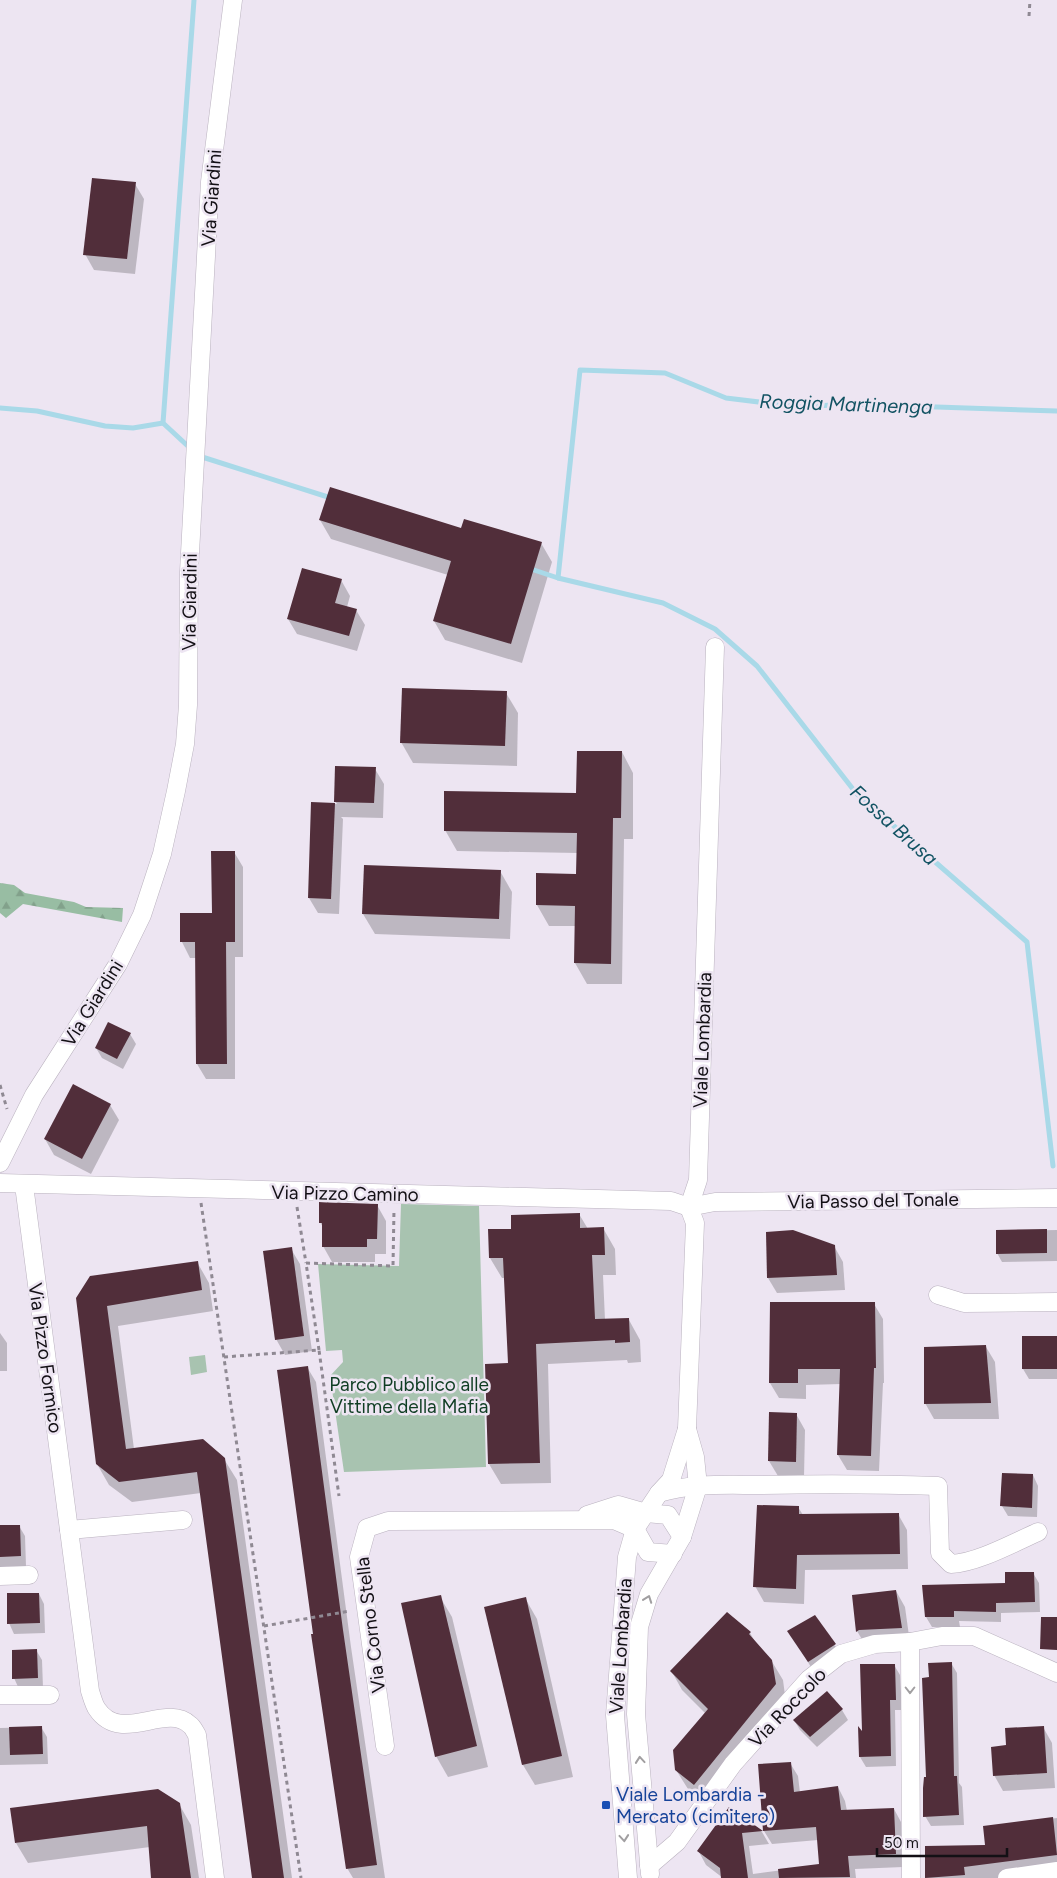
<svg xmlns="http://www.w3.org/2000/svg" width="1057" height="1878" viewBox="0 0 1057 1878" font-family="Figtree,sans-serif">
<defs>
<pattern id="forest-firs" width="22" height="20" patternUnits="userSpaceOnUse" patternTransform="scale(1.25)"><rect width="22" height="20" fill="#98bda3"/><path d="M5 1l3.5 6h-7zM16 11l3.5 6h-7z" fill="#82a18b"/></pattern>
</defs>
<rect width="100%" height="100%" fill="#ede5f2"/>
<polygon fill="url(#forest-firs)" points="0,883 14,885 25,893 74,902 86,907 123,908 122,922 23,904 6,918 0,913"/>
<g fill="#a8c3b0">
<polygon points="401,1204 479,1206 486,1467 344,1472 330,1376 343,1362 342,1350 326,1351 318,1264 399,1266"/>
<polygon points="205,1355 207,1372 191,1375 189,1357"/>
</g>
<g fill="#0003">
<polygon points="135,184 144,199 135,274 94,270 85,254"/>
<polygon points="320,520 462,529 541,543 552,562 522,663 445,640 434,621 448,575 331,539"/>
<polygon points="341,580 350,596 347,607 356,610 365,625 357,651 297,634 288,619"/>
<polygon points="506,693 518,713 517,766 413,763 401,742"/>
<polygon points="622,752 633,773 633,839 624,839 622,984 587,984 575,963 576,926 549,926 537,905 577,876 578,853 457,851 445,830 577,794"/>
<polygon points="375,769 384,784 383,818 341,817 343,819 339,914 318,913 309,898 312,803 337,804 335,801"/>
<polygon points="234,852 243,867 243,957 235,957 235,1079 206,1079 197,1064 196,958 190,958 182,942 181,915 213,914"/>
<polygon points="500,871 512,892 510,939 375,934 363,914"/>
<polygon points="130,1034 136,1044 123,1069 102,1058 96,1048"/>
<polygon points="110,1105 119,1120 91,1174 54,1155 45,1139"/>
<polygon points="377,1205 386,1221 386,1254 375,1254 375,1262 332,1262 323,1246 324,1229 320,1222"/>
<polygon points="579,1214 588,1229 603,1228 615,1249 616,1275 603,1275 605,1320 629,1320 640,1340 641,1362 628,1363 627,1360 548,1364 551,1483 501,1484 489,1464 509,1364 505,1278 502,1278 490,1258 513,1230"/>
<polygon points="1057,1230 1057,1261 1002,1262 997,1253 997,1231"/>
<polygon points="834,1246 843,1262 845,1290 777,1293 768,1278"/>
<polygon points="291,1249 300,1264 312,1351 285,1355 276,1339"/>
<polygon points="197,1262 209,1283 213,1311 118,1326 134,1449 224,1459 237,1480 292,1878 253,1878 201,1493 132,1502 109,1485 97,1464 77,1298"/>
<polygon points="874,1304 883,1319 884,1383 883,1383 879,1471 847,1470 838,1455 841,1384 806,1385 806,1399 779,1398 770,1383"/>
<polygon points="0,1333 7,1343 7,1371 0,1371"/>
<polygon points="1057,1338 1057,1379 1029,1379 1023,1369"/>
<polygon points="986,1347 995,1362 999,1419 934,1419 925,1403"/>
<polygon points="307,1367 316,1382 351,1647 385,1878 353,1878 347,1868 314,1635"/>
<polygon points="796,1414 805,1430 804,1477 778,1476 769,1461"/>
<polygon points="1033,1475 1038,1486 1037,1517 1008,1516 1002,1506"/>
<polygon points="798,1507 803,1515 898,1514 907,1530 908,1569 805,1570 804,1604 764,1602 755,1586"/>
<polygon points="19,1526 25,1536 26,1566 0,1567 0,1527"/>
<polygon points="1033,1573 1039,1583 1040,1612 1001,1613 1001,1622 959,1621 960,1627 932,1627 926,1617 967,1584 1006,1584"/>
<polygon points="896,1591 905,1607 910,1643 866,1646 857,1631 853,1597"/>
<polygon points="39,1594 44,1604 45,1633 14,1634 9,1623"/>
<polygon points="440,1597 452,1617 488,1767 448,1777 436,1756"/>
<polygon points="525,1598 537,1619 573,1777 535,1785 523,1765"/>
<polygon points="815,1616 841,1655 814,1672 795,1641"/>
<polygon points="750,1633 757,1645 771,1660 783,1680 786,1703 705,1803 688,1789 676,1770 706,1714 682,1690 672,1672"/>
<polygon points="36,1650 42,1660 43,1688 19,1689 14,1678"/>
<polygon points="951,1663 957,1673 959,1783 962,1787 964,1825 931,1826 925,1816 931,1679"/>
<polygon points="894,1665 900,1675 902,1710 895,1710 896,1766 866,1767 860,1757 864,1734"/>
<polygon points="842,1710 848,1720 817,1747 800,1730 794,1720"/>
<polygon points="41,1727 47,1737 48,1764 0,1765 0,1728"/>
<polygon points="1043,1727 1052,1743 1055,1788 1003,1791 994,1775 1008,1746"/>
<polygon points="790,1763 798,1776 800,1793 838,1787 845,1801 847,1811 894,1809 901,1822 903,1867 855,1869 856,1878 723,1878 706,1865 699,1852 729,1809 762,1832 769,1844 749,1846 753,1874 821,1865 818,1840 772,1844 764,1831"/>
<polygon points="179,1804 191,1825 199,1878 154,1878 150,1847 28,1863 16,1843"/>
<polygon points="1057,1818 1057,1872 1006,1878 926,1878 926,1848 986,1846 984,1827"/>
</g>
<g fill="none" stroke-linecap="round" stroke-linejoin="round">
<g stroke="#a9d9e8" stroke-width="5">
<polyline points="0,408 37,411 105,426 133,428 163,423"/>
<polyline points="191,449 163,423 194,0"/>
<polyline points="199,456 331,498"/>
<polyline points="528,568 558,578 663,603 715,629 757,666 856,793 1027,942 1053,1166"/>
<polyline points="558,578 580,370 665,373 726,398 800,407 848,404 1057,411"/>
</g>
</g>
<g fill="#512e3a">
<polygon points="92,178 136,182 127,259 83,255"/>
<polygon points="330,487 461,528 464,519 542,542 511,644 433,621 451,561 319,520"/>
<polygon points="302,568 342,579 335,603 357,609 349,636 287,619"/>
<polygon points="402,688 507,691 505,746 400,743"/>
<polygon points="577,751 622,751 621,818 613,818 611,964 574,963 575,906 536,905 536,873 576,874 577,833 444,831 444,791 576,793"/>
<polygon points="335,766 376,767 374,803 334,802"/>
<polygon points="311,802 335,803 331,899 308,898"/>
<polygon points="211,851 235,851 235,942 226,942 227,1064 196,1064 195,942 180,942 180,913 212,913"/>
<polygon points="364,865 501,870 499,919 362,914"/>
<polygon points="108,1022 131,1033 117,1059 95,1048"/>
<polygon points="73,1084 111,1104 82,1159 44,1139"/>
<polygon points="319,1202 378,1204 377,1239 367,1239 367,1247 322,1247 322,1223 319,1223"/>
<polygon points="580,1213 580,1228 604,1227 605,1255 592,1255 595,1319 629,1318 630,1342 615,1343 615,1340 536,1344 540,1463 488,1464 485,1364 508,1363 503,1258 489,1258 488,1229 511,1229 511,1215"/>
<polygon points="1047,1229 1047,1253 996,1254 996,1230"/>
<polygon points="793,1230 835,1245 837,1275 767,1278 766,1232"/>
<polygon points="292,1247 304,1336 275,1340 263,1251"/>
<polygon points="198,1261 202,1290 107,1306 126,1449 203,1439 225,1458 284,1878 252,1878 197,1472 119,1482 96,1464 76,1298 90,1276"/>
<polygon points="770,1302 875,1302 876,1368 874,1368 871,1456 837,1455 840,1369 798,1369 798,1383 769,1383"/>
<rect x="1022" y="1336" width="35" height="33"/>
<polygon points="986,1345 991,1403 924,1404 924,1347"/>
<polygon points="308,1366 343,1630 377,1865 346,1869 311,1634 313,1634 277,1370"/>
<polygon points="769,1412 797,1413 796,1462 768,1461"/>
<polygon points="1002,1473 1033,1474 1032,1508 1000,1506"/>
<polygon points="757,1505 799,1506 799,1514 899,1513 900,1554 797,1555 796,1589 753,1587"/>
<polygon points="0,1525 20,1525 21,1556 0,1557"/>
<polygon points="1005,1572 1034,1572 1035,1602 996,1603 996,1612 954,1611 954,1617 925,1617 922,1585 1005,1583"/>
<polygon points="896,1590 902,1628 859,1630 856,1632 852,1595"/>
<polygon points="7,1593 39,1593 40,1623 7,1624"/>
<polygon points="441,1595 477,1746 435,1757 401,1603"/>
<polygon points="526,1597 562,1756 522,1765 484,1607"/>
<polygon points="727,1612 751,1632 749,1634 772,1660 776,1684 694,1785 675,1770 673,1750 708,1709 670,1671"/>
<polygon points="815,1615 836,1644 808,1662 787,1631"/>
<polygon points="1041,1617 1057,1617 1057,1650 1040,1649"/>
<polygon points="37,1649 38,1678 12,1679 12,1650"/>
<polygon points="952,1662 954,1776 957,1776 959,1815 923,1817 923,1788 924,1777 926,1777 922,1678 929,1677 928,1663"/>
<polygon points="860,1664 895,1664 896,1700 890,1700 891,1756 859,1757 858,1726 862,1731"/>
<polygon points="827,1691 843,1709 810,1737 793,1720"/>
<polygon points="42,1726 43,1754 10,1755 9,1727"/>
<polygon points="1044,1726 1047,1773 993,1776 991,1747 1006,1745 1005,1728"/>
<polygon points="791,1762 794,1792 838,1786 841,1810 894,1808 896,1854 848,1856 850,1877 779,1878 778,1869 819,1864 816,1827 763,1831 758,1764"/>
<polygon points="158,1789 180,1803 191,1878 151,1878 147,1826 15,1843 10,1808"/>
<polygon points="729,1807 763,1831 742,1833 748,1878 721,1878 720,1868 697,1851"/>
<polygon points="1053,1817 1057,1855 964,1867 965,1875 925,1878 925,1846 985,1845 983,1826"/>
</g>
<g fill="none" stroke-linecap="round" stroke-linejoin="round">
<g stroke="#bab2bf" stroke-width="19">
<g id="street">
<polyline points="0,1163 34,1095 118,964 142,915 162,854 176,791 185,744 188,705 189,572 210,182 233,0"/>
<polyline points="0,1183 671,1201 689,1207 715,1202 1057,1198"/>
<path d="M24 1185 90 1691C92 1697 94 1705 97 1709 121 1745 166 1702 190 1725 193 1727 195 1732 197 1735L215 1878"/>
<polyline points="938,1295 964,1303 1057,1302"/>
<path d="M659 1493C691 1483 725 1485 758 1485 818 1484 878 1484 938 1486L940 1553 951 1564C977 1563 1013 1543 1038 1532"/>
<polyline points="587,1515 618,1505 646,1513 668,1515 682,1537"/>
<polyline points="69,1530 183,1520"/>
<polyline points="0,1576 29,1575"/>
<polyline points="910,1642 911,1878"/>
<polyline points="0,1695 50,1695"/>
<polyline points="385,1746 359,1557 367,1528 388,1521 614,1520 635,1529 648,1552 673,1554"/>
<polyline points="649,1866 677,1842 733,1764 809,1679 841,1654 875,1644 910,1642 942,1636 974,1636 1057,1673"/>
<polyline points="650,1874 636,1714 639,1627 649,1594 682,1537 698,1486 695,1457 687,1429"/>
<polyline points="628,1878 615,1715 627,1557 635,1529 659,1493 671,1480 687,1429 695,1223 689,1207 698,1180 715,647"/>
<polyline points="1007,1878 1057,1871"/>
</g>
</g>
<g stroke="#8f8993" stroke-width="3" stroke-dasharray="4 4" stroke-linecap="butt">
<polyline points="1029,16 1030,0"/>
<polyline points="0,1085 7,1109"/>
<polyline points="201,1203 301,1878"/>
<polyline points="297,1207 306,1263"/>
<polyline points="319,1350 306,1263 393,1266 394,1209"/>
<polyline points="224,1357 319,1350 339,1496"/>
<polyline points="264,1626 350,1611"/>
</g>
<use href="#street" stroke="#fff" stroke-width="18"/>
</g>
<defs><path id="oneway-chevron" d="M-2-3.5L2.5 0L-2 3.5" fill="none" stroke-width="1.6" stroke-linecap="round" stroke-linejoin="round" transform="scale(1.25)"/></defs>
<g stroke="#a19fa1">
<use href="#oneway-chevron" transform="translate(648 1599) rotate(-70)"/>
<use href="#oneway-chevron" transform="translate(910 1690) rotate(90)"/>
<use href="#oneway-chevron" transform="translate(640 1760) rotate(-95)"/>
<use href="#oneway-chevron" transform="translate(624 1838) rotate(85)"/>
</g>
<rect fill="#1a4fb4" stroke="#ede5f2" stroke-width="2" x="601" y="1800" width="10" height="10" rx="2.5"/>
<g text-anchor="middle" stroke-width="5" stroke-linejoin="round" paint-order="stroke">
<g font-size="19" fill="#131015" stroke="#ede5f2">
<text transform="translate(211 198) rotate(-86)" y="7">Via Giardini</text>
<text transform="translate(189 602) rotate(-89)" y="7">Via Giardini</text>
<text transform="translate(92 1003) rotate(-58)" y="7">Via Giardini</text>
<text transform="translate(702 1040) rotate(-88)" y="7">Viale Lombardia</text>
<text transform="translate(345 1193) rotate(1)" y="7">Via Pizzo Camino</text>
<text transform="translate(873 1200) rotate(-1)" y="7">Via Passo del Tonale</text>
<text transform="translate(46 1358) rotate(82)" y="7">Via Pizzo Formico</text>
<text transform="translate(370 1625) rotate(-97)" y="7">Via Corno Stella</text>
<text transform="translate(620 1646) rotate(-86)" y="7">Viale Lombardia</text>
<text transform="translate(787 1707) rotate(-46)" y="7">Via Roccolo</text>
</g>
<g font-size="19" fill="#0f3d23" stroke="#ede5f2">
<text x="409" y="1391">Parco Pubblico alle<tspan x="409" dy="22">Vittime della Mafia</tspan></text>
</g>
<g font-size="19" fill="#164399" stroke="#ede5f2" text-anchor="start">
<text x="616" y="1801">Viale Lombardia -<tspan x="616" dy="22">Mercato (cimitero)</tspan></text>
</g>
<g font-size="20" font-style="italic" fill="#125363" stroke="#ede5f2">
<text transform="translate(846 404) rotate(2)" y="7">Roggia Martinenga</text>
<text transform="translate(894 825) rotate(42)" y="7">Fossa Brusa</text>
</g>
</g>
<path d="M877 1848v8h130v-8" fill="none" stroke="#131015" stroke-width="2.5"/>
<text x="884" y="1848" font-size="15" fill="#131015" stroke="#ede5f2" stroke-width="4" paint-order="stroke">50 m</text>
</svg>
